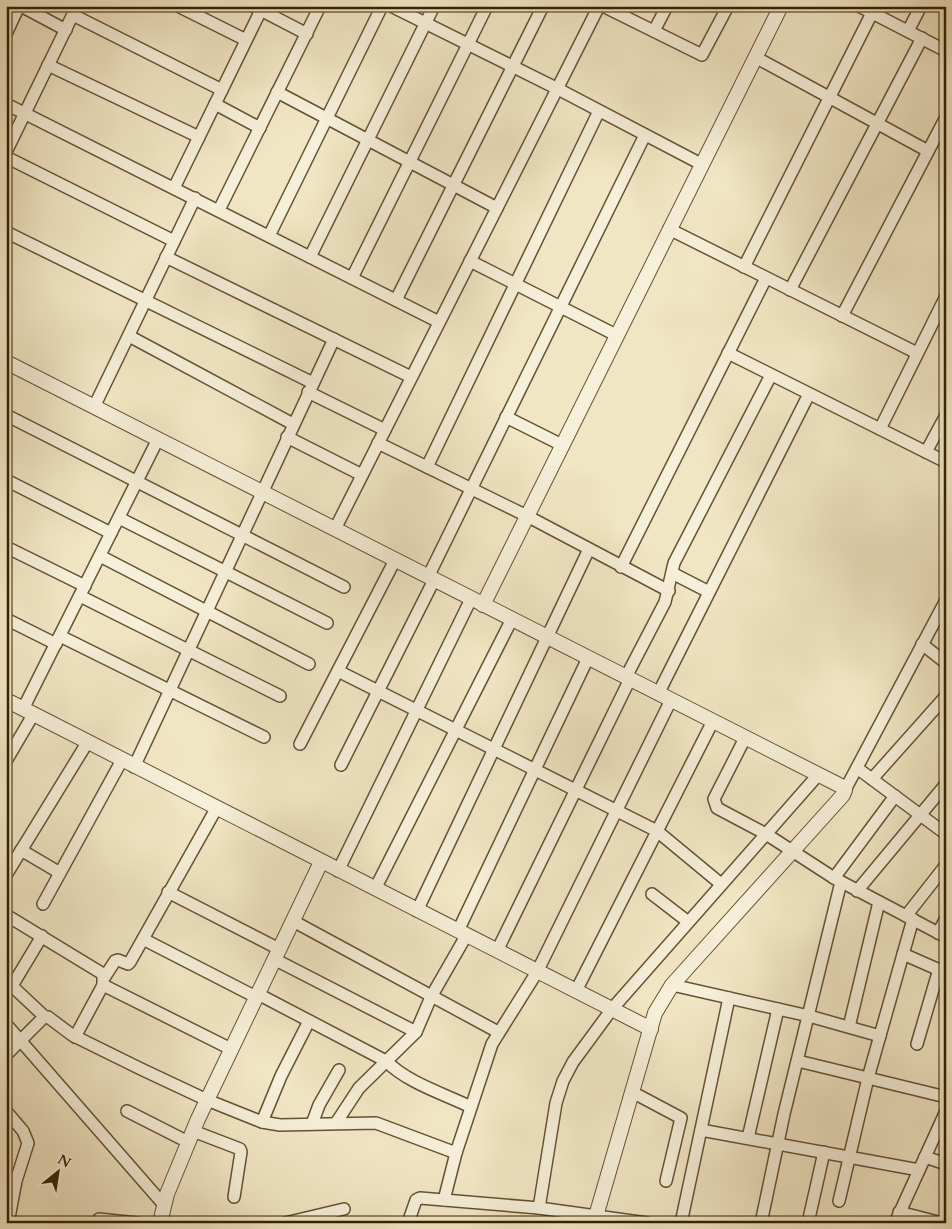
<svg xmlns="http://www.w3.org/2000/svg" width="952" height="1229" viewBox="0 0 952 1229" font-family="Cardo,serif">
<rect width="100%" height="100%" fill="#f1e6c4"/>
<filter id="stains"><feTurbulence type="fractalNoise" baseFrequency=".004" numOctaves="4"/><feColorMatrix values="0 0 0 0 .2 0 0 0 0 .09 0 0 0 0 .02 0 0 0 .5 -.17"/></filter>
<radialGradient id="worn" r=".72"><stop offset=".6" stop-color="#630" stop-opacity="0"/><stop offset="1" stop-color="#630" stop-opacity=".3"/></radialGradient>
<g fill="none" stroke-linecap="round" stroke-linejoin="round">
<g stroke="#655233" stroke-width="14">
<g id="minor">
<polyline points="21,6 66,30"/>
<polyline points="178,6 246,40"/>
<polyline points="253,6 307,34"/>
<polyline points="391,6 558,89 701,164"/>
<polyline points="603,6 702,55 728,6"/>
<polyline points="859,6 946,51"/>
<polyline points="73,15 222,90"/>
<polyline points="654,31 667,6"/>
<polyline points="908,31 921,6"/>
<polyline points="6,34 19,6"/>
<polyline points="755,57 928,151"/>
<polyline points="48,65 199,137"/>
<polyline points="277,92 497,208"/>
<polyline points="6,104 439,322"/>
<polyline points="215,104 260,128"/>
<polyline points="6,152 77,6"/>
<polyline points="6,157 174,241"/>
<polyline points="174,188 261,10"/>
<polyline points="219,210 320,6"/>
<polyline points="669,229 917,353"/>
<polyline points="6,232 313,383"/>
<polyline points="269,236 382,6"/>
<polyline points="166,257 411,377"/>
<polyline points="310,257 434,6"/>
<polyline points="470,261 616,335"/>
<polyline points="744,267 872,13"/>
<polyline points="352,278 487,6"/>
<polyline points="790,290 922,38"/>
<polyline points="396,300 543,6"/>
<polyline points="842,316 946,117"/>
<polyline points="129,336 293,424"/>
<polyline points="728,353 946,462"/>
<polyline points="308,392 385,430"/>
<polyline points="94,407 195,198"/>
<polyline points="6,415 344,587"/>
<polyline points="506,417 562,445"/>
<polyline points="880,429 946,296"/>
<polyline points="287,437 362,475"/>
<polyline points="378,443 527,516 669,591"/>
<polyline points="926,452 946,415"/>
<polyline points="427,467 599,111"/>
<polyline points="6,480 111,533"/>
<polyline points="119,518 327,623"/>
<polyline points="335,529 599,6"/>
<polyline points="6,547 85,586"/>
<polyline points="100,556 309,664"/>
<polyline points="621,567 766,278"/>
<polyline points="672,573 709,592"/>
<polyline points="428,577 645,135"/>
<polyline points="80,596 280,696"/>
<polyline points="6,619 56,644"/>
<polyline points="60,636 264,737"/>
<polyline points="922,644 946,663"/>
<polyline points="338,671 657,831 721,884"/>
<polyline points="626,677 665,602 674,563 771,375"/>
<polyline points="658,694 809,394"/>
<polyline points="23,709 158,439"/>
<polyline points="745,738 714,799 717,808 766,834 834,878 946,937"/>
<polyline points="300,744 395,560"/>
<polyline points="6,761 33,715"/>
<polyline points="341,765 434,580"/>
<polyline points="134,767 334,339"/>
<polyline points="857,768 946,834"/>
<polyline points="872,779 946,696"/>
<polyline points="845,790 946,600"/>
<polyline points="21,850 60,873"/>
<polyline points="338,871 471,599"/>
<polyline points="6,875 87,743"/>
<polyline points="834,878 895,796"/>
<polyline points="375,889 512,619"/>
<polyline points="857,891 946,784"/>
<polyline points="168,892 279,949"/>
<polyline points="652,894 687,921"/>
<polyline points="43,904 122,760"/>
<polyline points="417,911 589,549"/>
<polyline points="6,915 103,974 103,985 75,1037"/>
<polyline points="906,916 946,865"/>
<polyline points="293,921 498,1032"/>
<polyline points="458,931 588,658"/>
<polyline points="938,933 946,918"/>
<polyline points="42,936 12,986 45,1017"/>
<polyline points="143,939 256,997"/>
<polyline points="497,951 630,679"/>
<polyline points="903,954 944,972"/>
<polyline points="274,959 416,1032"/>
<polyline points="104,978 115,961 118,960 128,964 130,962 216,809"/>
<polyline points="103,985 231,1049"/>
<polyline points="672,985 809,1016 880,1036"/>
<polyline points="576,991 713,721"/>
<path d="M258 994 386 1061C408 1083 442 1093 471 1107"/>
<polyline points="6,1024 164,1205"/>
<polyline points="849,1027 879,902"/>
<polyline points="917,1044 939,969"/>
<polyline points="6,1055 43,1018 48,1017 72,1035 141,1069 207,1100 262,1122 280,1125 376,1123 456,1153"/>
<polyline points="798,1061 946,1097"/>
<polyline points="632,1092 681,1118 666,1181"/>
<polyline points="6,1111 23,1131 28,1143 16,1181 8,1223"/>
<polyline points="127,1111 188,1142"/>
<polyline points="262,1122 281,1076 309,1021"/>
<polyline points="336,1123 359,1088 416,1032 431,997 466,936"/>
<polyline points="312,1124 319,1105 339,1070"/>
<polyline points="701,1130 919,1170"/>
<polyline points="193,1131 240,1149 241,1152 234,1197"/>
<polyline points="748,1138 778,1009"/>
<polyline points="925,1157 946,1164"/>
<polyline points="444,1200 456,1153 492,1044 537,972 671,700"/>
<polyline points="839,1201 868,1078 913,919"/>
<polyline points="539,1208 556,1103 563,1081 573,1062 612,1009 818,775"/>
<polyline points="899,1212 942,1223"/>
<polyline points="99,1219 137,1223"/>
<polyline points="285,1223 344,1209"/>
<polyline points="408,1223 416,1200 420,1198 539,1208 647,1223"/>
<polyline points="681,1223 729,998"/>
<polyline points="761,1223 784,1114 841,882"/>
<polyline points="808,1223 824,1152"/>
<polyline points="895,1223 946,1111"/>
</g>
</g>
<g stroke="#655233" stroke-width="16">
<g id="tertiary">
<polyline points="6,362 841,786 845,790 843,795 672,985 655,1013 594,1223"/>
<polyline points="483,605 781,6"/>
<polyline points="6,700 651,1029"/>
<polyline points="160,1223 167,1194 198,1119 321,862"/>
</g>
</g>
<use href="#minor" stroke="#f6efd9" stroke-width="11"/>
<use href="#tertiary" stroke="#f6efd9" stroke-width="14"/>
</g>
<rect width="952" height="1229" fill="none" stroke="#f1e6c4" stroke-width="25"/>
<rect x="8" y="8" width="937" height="1214" fill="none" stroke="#362003" stroke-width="2.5"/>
<rect x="12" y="12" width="927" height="1204" fill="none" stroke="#362003"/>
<g transform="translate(58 1172) rotate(30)" stroke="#f6efd9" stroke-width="4" paint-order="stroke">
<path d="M0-4L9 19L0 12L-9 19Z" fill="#362003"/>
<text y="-8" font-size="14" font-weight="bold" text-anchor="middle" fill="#362003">N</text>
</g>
<rect width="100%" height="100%" filter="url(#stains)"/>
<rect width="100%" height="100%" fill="url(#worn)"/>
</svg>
